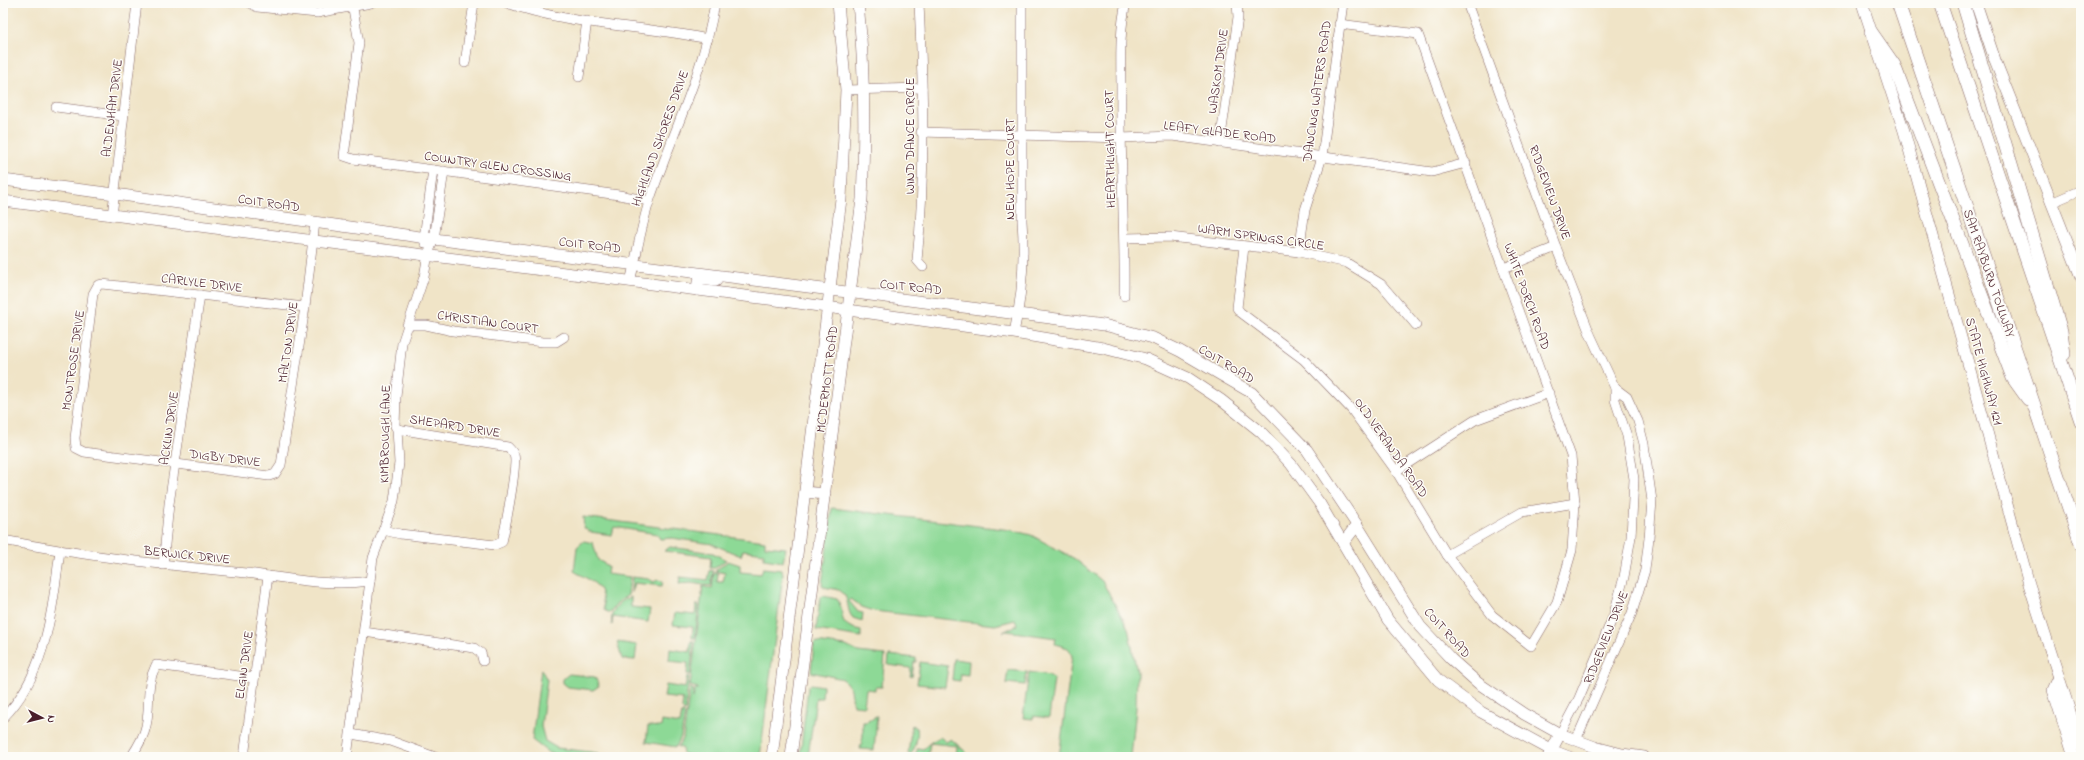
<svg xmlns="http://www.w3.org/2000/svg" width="2084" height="760" viewBox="0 0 2084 760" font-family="'Indie Flower',sans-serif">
<rect width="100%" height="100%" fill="#fdfcf7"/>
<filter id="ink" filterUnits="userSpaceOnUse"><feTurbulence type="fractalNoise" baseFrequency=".025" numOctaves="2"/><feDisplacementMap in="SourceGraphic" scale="8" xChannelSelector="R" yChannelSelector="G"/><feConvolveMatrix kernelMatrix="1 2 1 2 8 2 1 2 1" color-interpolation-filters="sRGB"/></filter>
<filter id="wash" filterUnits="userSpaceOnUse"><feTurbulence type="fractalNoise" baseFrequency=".012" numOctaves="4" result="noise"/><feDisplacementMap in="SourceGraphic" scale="16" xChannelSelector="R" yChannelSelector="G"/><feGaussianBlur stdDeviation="0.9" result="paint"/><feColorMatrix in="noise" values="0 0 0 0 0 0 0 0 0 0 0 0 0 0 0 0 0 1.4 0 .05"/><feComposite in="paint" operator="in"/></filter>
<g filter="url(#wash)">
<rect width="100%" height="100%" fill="#f0e4c7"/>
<g fill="#8dd996" stroke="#6c7c60">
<path d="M832 508 1011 530 1031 535 1075 559 1102 581 1128 628 1137 672 1136 708 1131 757H1059L1072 656 1068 648 1055 644 1056 638 1006 631 1003 632 1017 625 1015 620 995 625 874 611 862 607 851 599 849 601 858 612 863 613 862 621 853 618C846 611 850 600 842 592 836 587 826 590 822 585Z"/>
<polygon points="583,517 765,541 765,546 786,548 783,562 764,559 764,553 743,550 741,556 712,544 672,538 660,539 657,534 614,527 612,535 590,532 584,528"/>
<path d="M584 541 593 543 598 560 608 566 607 574 630 577 628 595 617 603 609 613 604 610C602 582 595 584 574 571L577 547Z"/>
<polygon points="670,547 713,553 726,560 715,568 710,568 711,557 664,551"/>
<polygon points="728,561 740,565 740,572 761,574 763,568 782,570 783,574 760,757 708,757 683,754 682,748 678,747 683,739 690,688 693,689 693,699 695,689 698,689 698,688 690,686 703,586 712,589 714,573 718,573 717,582 723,582 725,573 715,571"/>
<polygon points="710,570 713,571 711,586 691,583 679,584 680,577 708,580"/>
<polygon points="632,577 649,579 654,582 657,580 663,581 662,586 634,583 631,593"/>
<path d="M823 596 837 599C847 613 834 625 861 630V637L816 630 820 599Z"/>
<path d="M631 597V607L650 609 648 622 613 617 612 625C609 611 619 601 631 597Z"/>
<polygon points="696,605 699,605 695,638 692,638 693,627 673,625 675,613 695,615"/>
<polygon points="691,641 694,641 690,675 687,674 688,663 669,661 670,649 690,652"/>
<polygon points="617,642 637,645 635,660 622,659"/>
<polygon points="816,642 846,646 858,652 885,655 882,687 875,687 875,690 866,689 864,706 853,705 851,689 843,679 811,672 814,644"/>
<polygon points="889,655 916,658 916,662 914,662 912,677 910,676 911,671 910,668 888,665"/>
<polygon points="954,659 969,661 968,675 961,674 960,681 952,680"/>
<polygon points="920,662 948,666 945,687 917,684"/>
<polygon points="541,669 547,680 541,726 545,741 557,748 599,753 599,757 573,757 549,753 532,740"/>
<polygon points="1008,670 1027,672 1025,685 1006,683"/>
<polygon points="1029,672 1049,675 1054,679 1049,718 1033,716 1033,719 1023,718"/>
<polygon points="569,674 595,677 599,686 593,690 568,687 563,683 563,679"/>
<polygon points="687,677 689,677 685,711 682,709 683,699 664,697 666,685 685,688"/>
<polygon points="811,684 823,686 822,698 816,698 808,757 800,757 808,687"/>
<polygon points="682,713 685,713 681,737 676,747 646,742 648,726 661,727 662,721 680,724"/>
<polygon points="875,716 877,716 874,750 860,749 863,736 863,722 867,722 869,719 873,719"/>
<path d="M912 725 917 729C919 734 915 749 911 754H908Z"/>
<polygon points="940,737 946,742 951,739 967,753 967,757 956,757 957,746 930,743 928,756 915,755 918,748 923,749 931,742"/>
</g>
</g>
<g filter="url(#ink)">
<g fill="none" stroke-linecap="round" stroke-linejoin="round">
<g stroke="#846462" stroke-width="10">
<g id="minor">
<polyline points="250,3 257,7 317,13 371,3"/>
<polyline points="352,3 359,43 344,156 353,159 619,195 649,201"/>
<path d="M507 3C571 26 642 25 708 39"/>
<path d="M919 3C923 88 926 175 917 260L923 267"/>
<polyline points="1467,3 1556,247 1590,334 1615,388 1615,400 1627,436 1634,479 1631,537 1624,577 1613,617 1579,698 1560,734"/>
<polyline points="465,63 474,3"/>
<polyline points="579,77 587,21"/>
<polyline points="846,90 922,88"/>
<polyline points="56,107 123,116"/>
<polyline points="921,132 1121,138 1172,136 1432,172 1466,163"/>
<polyline points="1220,143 1238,17 1237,3"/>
<polyline points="2051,203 2081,190"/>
<polyline points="112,216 137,3"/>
<polyline points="1125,238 1170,237 1299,252 1347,263 1381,284 1416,325"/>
<polyline points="425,243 424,238 433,170"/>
<polyline points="1244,247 1237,308 1240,312 1304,360 1352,410 1396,471 1447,555 1492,615 1531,646 1557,602 1572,550 1575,503 1571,456 1418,34 1339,24"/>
<polyline points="1299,252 1305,210 1322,157 1343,3"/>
<polyline points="1504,268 1556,247"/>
<path d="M630 282C637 254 641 226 650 199 672 135 704 71 715 3"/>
<path d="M1124 296C1125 227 1120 159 1121 91 1121 62 1119 32 1126 3"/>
<polyline points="305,307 102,284 98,285 93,294 75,438 76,448 84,452 269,476 275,474 281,465 305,307 315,222"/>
<polyline points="407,325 426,325 453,331 543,342 556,342 564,337"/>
<path d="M1014 333C1022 296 1025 259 1022 221V3"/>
<polyline points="1396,471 1475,420 1549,393"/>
<path d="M383 530 400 534 495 545 502 542C505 529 518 463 514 455 513 452 510 449 508 447L397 429"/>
<path d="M3 540C83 556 165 565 246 573 287 578 328 587 370 581"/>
<polyline points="1447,555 1522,512 1575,503"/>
<polyline points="163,565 169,504 200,295"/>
<polyline points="364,632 474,648 481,653 483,661"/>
<path d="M3 718C47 674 52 609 60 551"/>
<polyline points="351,734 391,741 435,757"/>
<polyline points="1576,740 1632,613 1645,570 1649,538 1652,501 1644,444 1638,421 1627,397 1615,388"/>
<path d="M131 757C137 748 144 737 146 726 151 703 145 687 156 665L254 678"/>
<polyline points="244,757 268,576"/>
<polyline points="347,757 373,558 394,501 399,463 397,429 395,426 396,397 402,343 424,277 428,254 434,239 444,171"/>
</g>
</g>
<g stroke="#846462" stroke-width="12">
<g id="major">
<polyline points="1862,3 1904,131 2029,584 2081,746"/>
<polyline points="1976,3 1995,60 2081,277"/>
<polyline points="3,180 115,194 434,239 1104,325 1153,338 1180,351 1252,393 1307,450 1357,525 1420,626 1451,659 1478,683 1524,714 1560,734 1595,747 1622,754 1644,757"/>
<polyline points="3,201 776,300 1014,333 1103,348 1146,359 1188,378 1221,400 1261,432 1291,464 1320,504 1388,620 1438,680 1481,712 1551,750 1569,757"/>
<polyline points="697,290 698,282 701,279 716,281"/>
<polyline points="805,492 825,494"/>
<polyline points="1343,543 1357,525"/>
<polyline points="2059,677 2053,690 2074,757"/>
<polyline points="772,757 841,199 846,90 838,3"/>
<path d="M791 757 862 199C865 133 865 69 858 3"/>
<polyline points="1548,757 1560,734"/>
</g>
</g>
<g stroke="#846462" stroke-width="14">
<g id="highway">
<polyline points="1898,3 2081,544"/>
<polyline points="1940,3 2081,421"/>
<polyline points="1963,3 2061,331 2064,354"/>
<polyline points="1871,32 1894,65 2013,378 2028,399"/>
</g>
</g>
<use href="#minor" stroke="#fff" stroke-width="9"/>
<use href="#major" stroke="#fff" stroke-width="11"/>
<use href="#highway" stroke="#fff" stroke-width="13"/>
</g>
</g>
<g text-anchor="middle" stroke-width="3" stroke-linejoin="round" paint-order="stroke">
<g font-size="13" fill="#4a1f2b" stroke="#fdfcf7">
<text transform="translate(1217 71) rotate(-82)" y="5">WASKOM DRIVE</text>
<text transform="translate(1316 91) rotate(-82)" y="5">DANCING WATERS ROAD</text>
<text transform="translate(111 108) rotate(-83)" y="5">ALDENHAM DRIVE</text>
<text transform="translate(1220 131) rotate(7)" y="5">LEAFY GLADE ROAD</text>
<text transform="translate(909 136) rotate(-90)" y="5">WIND DANCE CIRCLE</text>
<text transform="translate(659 138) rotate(-70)" y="5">HIGHLAND SHORES DRIVE</text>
<text transform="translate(1109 149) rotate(-91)" y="5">HEARTHLIGHT COURT</text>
<text transform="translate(498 165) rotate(8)" y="5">COUNTRY GLEN CROSSING</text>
<text transform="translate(1009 169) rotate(-90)" y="5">NEW HOPE COURT</text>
<text transform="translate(1551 192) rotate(70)" y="5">RIDGEVIEW DRIVE</text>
<text transform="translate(269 202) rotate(8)" y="5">COIT ROAD</text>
<text transform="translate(1261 236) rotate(8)" y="5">WARM SPRINGS CIRCLE</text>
<text transform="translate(590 244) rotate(7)" y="5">COIT ROAD</text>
<text transform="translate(1990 273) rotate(71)" y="5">SAM RAYBURN TOLLWAY</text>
<text transform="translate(202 282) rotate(7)" y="5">CARLYLE DRIVE</text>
<text transform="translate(911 286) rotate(6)" y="5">COIT ROAD</text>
<text transform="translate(1528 296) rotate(70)" y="5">WHITE PORCH ROAD</text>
<text transform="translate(488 321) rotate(8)" y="5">CHRISTIAN COURT</text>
<text transform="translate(287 342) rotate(-82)" y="5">MALTON DRIVE</text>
<text transform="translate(72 360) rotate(-82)" y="5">MONTROSE DRIVE</text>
<text transform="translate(1227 363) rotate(31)" y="5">COIT ROAD</text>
<text transform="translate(1985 371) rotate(75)" y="5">STATE HIGHWAY 121</text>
<text transform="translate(826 379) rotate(-83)" y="5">MCDERMOTT ROAD</text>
<text transform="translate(455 425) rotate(9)" y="5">SHEPARD DRIVE</text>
<text transform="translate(168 428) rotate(-82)" y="5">ACKLIN DRIVE</text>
<text transform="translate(384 434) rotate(-89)" y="5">KIMBROUGH LANE</text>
<text transform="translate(1392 447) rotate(55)" y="5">OLD VERANDA ROAD</text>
<text transform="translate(225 457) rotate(7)" y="5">DIGBY DRIVE</text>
<text transform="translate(187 554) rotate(6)" y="5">BERWICK DRIVE</text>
<text transform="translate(1448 632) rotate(48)" y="5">COIT ROAD</text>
<text transform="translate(1605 637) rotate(-68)" y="5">RIDGEVIEW DRIVE</text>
<text transform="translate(243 665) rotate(-82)" y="5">ELGIN DRIVE</text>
</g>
</g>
<rect width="2084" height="760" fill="none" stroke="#fdfcf7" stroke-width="16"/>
<g transform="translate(42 718) rotate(97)" stroke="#fdfcf7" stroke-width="3" paint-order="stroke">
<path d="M0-3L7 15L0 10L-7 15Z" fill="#4a1f2b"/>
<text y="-6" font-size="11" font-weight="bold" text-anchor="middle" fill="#4a1f2b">N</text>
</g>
</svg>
